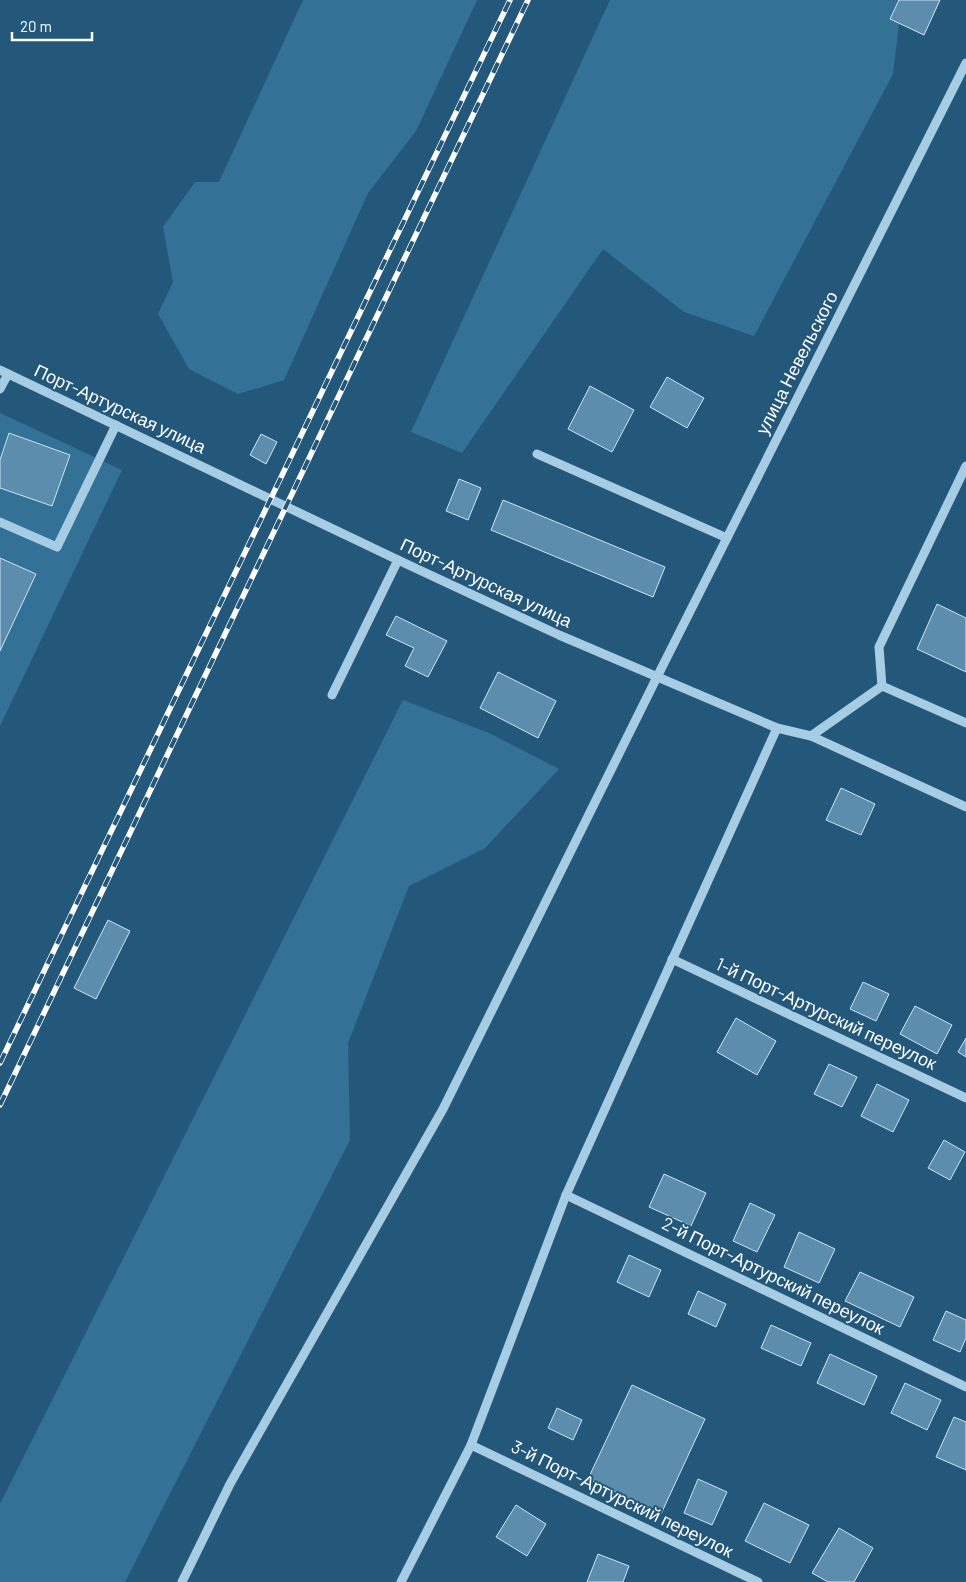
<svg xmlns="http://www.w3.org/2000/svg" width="966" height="1582" viewBox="0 0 966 1582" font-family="Barlow,sans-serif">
<rect width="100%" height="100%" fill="#24587b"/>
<g fill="#347197">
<polygon points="303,0 477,0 416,131 368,193 284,380 238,394 189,369 158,314 173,282 163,227 195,182 219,182"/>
<polygon points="610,0 902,0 893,74 754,336 684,312 603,249 462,453 411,432"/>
<polygon points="0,413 122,470 0,726"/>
<polygon points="403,700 489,733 559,769 485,848 409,886 348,1043 350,1140 125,1582 0,1582 0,1504"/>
</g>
<g fill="#5d8dad" stroke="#cae4f4">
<polygon points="899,0 940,0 924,35 890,19"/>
<polygon points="667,377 704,398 687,428 650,407"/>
<polygon points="590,386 634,410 612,452 568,429"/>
<polygon points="9,433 70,455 52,506 0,488 0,460"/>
<polygon points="261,434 277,442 266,464 250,455"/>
<polygon points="459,479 481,488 468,520 446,511"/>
<polygon points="503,500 665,567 653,597 491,530"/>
<polygon points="0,558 36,574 0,651"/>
<polygon points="937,604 966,618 966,672 917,649"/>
<polygon points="396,616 447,641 428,677 405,666 414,648 386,635"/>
<polygon points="498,672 556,701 538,738 480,708"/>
<polygon points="841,788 875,804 861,835 826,820"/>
<polygon points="108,920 130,931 96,999 74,988"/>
<polygon points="863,982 889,994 876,1021 850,1009"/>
<polygon points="915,1006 952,1025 937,1054 900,1034"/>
<polygon points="736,1018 776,1041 757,1075 717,1052"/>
<polygon points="966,1038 966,1057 958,1052"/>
<polygon points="829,1064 857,1077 842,1107 814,1094"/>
<polygon points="877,1084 909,1100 893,1132 861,1116"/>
<polygon points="944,1140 965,1152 950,1180 928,1168"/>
<polygon points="664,1174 706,1193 691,1226 649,1207"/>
<polygon points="750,1203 775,1215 757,1252 733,1241"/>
<polygon points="799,1232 835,1249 819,1283 784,1267"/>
<polygon points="629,1255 661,1270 649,1297 617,1282"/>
<polygon points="860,1272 914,1297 900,1327 845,1301"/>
<polygon points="698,1291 726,1304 716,1327 688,1314"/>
<polygon points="946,1311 966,1320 966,1338 960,1352 933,1340"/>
<polygon points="771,1325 811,1343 801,1366 761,1348"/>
<polygon points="830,1354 877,1376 864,1405 817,1383"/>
<polygon points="905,1383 941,1400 927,1430 891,1413"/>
<polygon points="632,1385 705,1419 661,1514 588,1479"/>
<polygon points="557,1408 582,1420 573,1440 548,1428"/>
<polygon points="954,1417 966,1422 966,1470 936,1457"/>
<polygon points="698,1479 727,1492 712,1525 684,1513"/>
<polygon points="764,1503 809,1525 790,1563 745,1541"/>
<polygon points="516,1505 546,1524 527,1556 496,1537"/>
<polygon points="839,1528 873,1548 854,1582 828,1582 812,1573"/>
<polygon points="598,1554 629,1566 623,1582 587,1582"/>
</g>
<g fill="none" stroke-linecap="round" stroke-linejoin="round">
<g stroke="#a7cde5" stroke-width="9">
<polyline points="0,370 398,560 559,635 777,728 811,736 966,807"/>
<polyline points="0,389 8,374"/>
<polyline points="537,454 727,538"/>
<polyline points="0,522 57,547 116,425"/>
<polyline points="882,686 879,647 966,466"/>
<polyline points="332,695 398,560"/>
<polyline points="811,736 882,686 966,723"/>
<polyline points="672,959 966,1098"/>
<polyline points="566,1195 966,1387"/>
<polyline points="471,1445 758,1582"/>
<polyline points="182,1582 230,1484 443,1109 657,677 966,63"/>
<polyline points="401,1582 471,1445 566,1195 777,728"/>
</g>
<g stroke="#fff" stroke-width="5.5">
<g id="rail">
<polyline points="0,1063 510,0"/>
<polyline points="0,1105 528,0"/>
</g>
</g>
<use href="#rail" stroke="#24587b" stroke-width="4" stroke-dasharray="11" stroke-linecap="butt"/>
</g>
<g text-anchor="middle" stroke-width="4" stroke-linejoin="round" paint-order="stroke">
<g font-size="18" fill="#fff" stroke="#24587b">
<text transform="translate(797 363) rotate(-63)" y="6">улица Невельского</text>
<text transform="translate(120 409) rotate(25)" y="6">Порт-Артурская улица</text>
<text transform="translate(486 583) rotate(25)" y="6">Порт-Артурская улица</text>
<text transform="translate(826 1014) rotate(25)" y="6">1-й Порт-Артурский переулок</text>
<text transform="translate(773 1276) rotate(26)" y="6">2-й Порт-Артурский переулок</text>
<text transform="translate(622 1499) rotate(26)" y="6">3-й Порт-Артурский переулок</text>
</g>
</g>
<path d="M12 32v8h80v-8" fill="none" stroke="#ffffff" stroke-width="2.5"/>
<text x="20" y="32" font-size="15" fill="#ffffff" stroke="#24587b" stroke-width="4" paint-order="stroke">20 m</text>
</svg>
